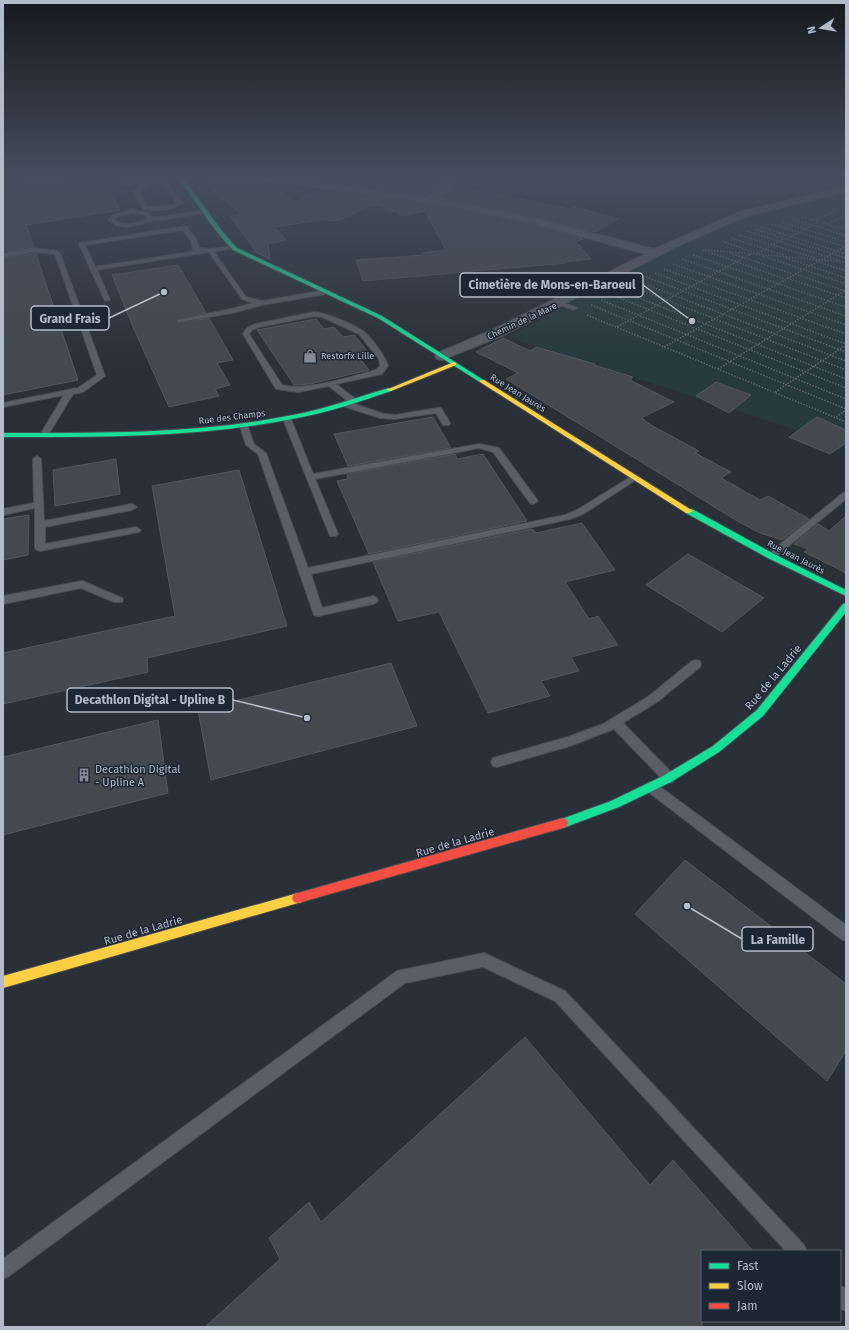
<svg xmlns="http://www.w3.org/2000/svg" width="849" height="1330" viewBox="0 0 849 1330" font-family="'Fira Sans',sans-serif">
<rect width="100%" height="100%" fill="#2a3038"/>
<polygon fill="#273a3e" points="828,195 846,200 846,446 508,337 682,244 747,217"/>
<g fill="#444950" stroke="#52575f">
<polygon points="59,176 61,182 74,180 77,187 105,183 120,210 26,225 34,247 3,251 3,184"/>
<polygon points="197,176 256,182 257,190 274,187 295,202 305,195 309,196 316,191 449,207 538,226 583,239 576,242 591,259 565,262 566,263 363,281 356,260 423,255 422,253 446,250 425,211 402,216 396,211 389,212 381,205 369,206 339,220 329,221 326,219 275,227 286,240 268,244 270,259 257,253 230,216 240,214"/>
<polygon points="378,181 385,181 441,183 440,186 427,195 375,188"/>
<polygon points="452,185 570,209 574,207 618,219 595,232 539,218 442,197 450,191"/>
<polygon points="33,254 36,254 78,380 3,395 3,258"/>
<polygon points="178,265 206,313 178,319 177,323 209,318 233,360 217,363 230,385 215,389 219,396 169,407 133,327 112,275"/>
<polygon points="316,319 324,329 334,327 343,337 354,335 373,358 361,360 369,370 310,384 294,385 257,330"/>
<polygon points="503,338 530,351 536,347 595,364 594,365 633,377 630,380 674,402 641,418 650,424 649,424 699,451 695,453 731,472 721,478 760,500 768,496 809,519 782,540 760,533 739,522 506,379 518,373 476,352"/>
<polygon points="716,382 751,395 729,413 696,396"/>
<polygon points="433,417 451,448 348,466 334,434"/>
<polygon points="817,417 846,430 846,443 830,454 789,437"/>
<polygon points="455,454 457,459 483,454 527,521 369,554 337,481 348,479 347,474"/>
<polygon points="116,459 120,494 55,506 53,470"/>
<polygon points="239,470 287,626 147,658 148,672 3,704 3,653 175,616 152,486"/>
<polygon points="29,515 28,555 3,560 3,519"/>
<polygon points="846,516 846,573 804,552 808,549 794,544 818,524 829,531"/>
<polygon points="582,523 615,570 565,582 589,619 598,616 618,645 571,657 579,671 541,681 550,696 488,713 439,612 398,621 373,562 532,529 536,533"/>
<polygon points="688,554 747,588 764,598 722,632 646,585"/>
<polygon points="391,663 417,726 211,780 198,710"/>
<polygon points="158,720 168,793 3,835 3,757"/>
<polygon points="685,860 846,984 846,1051 827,1081 635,914"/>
<polygon points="525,1037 650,1185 673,1160 753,1251 702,1251 702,1327 205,1327 280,1259 269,1238 309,1202 321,1222"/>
</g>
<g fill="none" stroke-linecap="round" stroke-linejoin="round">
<g stroke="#484c53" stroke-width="2">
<g id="lane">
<path d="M105 176 149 177 167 182 183 203C175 210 153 212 143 209L134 192 143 183C135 183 129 185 121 185V183L133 179 148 181V186L140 192 147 207 175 205 177 203 163 184 149 181 108 178Z"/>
<path d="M132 209 150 213 152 218 206 210 209 212 150 222 129 227 117 226 108 220 113 215ZM132 213 146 215 147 219C136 224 124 227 114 220L117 217Z"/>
<path d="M185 226 187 227 197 241 199 248 209 249 234 246V248L214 252 246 297 262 301 326 290 329 292 326 294 262 305 232 313 178 322V320L231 309 254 303 242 299 209 252 97 270 110 300 105 301 79 244 80 243ZM183 230 191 241 193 249 196 251 95 267 85 245Z"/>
<polygon points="33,248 57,251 60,253 105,376 83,392 73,394 48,435 44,437 40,435 64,395 3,407 3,403 78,388 97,375 55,254 33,252 3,257 3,253"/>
<polygon points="558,302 562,302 577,308 574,310 558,304"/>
<path d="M314 312C327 313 352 324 363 331 371 337 386 357 388 366L382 374 336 384 357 400 358 402 355 404 384 414 395 415 438 408H441L450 423 449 425H443L436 413 395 419 380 418 343 406V402L350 403 329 386 298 392 276 389 243 334 247 328 255 324ZM314 316 322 317 359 334 379 359 380 366 376 370C353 376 303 392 282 385L249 334 252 330 259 327Z"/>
<polygon points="284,417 290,417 291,419 313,474 479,444 499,448 538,501 533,504 530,503 493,452 479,448 315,479 338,534 336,536 330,536 283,419"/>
<polygon points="241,424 247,424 254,444 266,453 308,568 565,515 577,510 632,476 635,475 639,478 583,514 570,519 311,574 322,608 373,596 377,598 378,600 377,602 373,604 318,616 314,615 313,612 258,454 246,445 240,426"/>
<polygon points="37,456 41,459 44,521 132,504 137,507 132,510 45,527 45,544 136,527 141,530 139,532 40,551 37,550 35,548 35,508 3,515 3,509 34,503 33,459"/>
<polygon points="846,492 846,499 774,558 768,558 766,556 768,554 843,493"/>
<polygon points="82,581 122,598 123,600 122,602 114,602 81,588 3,604 3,596"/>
<polygon points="696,660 700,661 701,664 700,667 657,702 623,723 673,774 675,778 673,782 669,783 665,782 614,729 570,746 497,767 493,766 491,762 493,758 568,737 603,724 649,696 692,661"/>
<polygon points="651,782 655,783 846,925 846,941 841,939 647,791 645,787 647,783"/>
<polygon points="484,953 565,991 804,1245 807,1251 786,1251 555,1001 483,967 405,983 9,1276 3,1279 3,1259 397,971"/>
<polygon points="840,1286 846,1288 846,1311 840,1309"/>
</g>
</g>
<g stroke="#484c53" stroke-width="2">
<polygon id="street" points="236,176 274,176 427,197 441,187 444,176 454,176 449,190 438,198 539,219 654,249 739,212 846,186 846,192 747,216 680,245 502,336 442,360 437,359 435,356 437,353 492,330 645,254 538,225 449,206 274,182 241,179"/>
</g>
<g stroke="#484c53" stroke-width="2">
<g id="fast">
<path d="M176 176H180C201 198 215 226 237 248L382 316 485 381 480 382 378 318 233 250C211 228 196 200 176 176Z"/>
<path d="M389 388 392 390 391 391C359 402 326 413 292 419 197 438 100 437 3 437V433C100 433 198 434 293 415 326 409 357 397 389 388Z"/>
<polygon points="686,509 692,509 774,554 846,590 846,596 768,558 686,513"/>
<polygon points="846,603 846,612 763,716 719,752 671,782 619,807 563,828 559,826 558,823 559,820 611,801 663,776 713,746 757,710 843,604"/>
</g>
</g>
<g stroke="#484c53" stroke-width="2">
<g id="slow">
<polygon points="454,362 456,363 456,365 391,391 386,390"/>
<polygon points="480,380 484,380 693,511 689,513 686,513 480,382"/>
<polygon points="298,893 302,894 304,898 302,902 298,903 3,988 3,976"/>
</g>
</g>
<g stroke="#484c53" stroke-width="2">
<polygon id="jam" points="563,818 567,820 568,823 567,826 563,828 298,903 294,902 292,898 294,894 298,893"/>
</g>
<g stroke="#5d636a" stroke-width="1.5" stroke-dasharray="1.5 1.5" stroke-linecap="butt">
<polyline points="699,176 712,179"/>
<polyline points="3,178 16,176"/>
<polyline points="802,217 846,230"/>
<polyline points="793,219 846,236"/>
<polyline points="816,221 838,209"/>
<polyline points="783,222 846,242"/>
<polyline points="772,224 846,247"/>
<polyline points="828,224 846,215"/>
<polyline points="762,227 846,254"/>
<polyline points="840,228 846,225"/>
<polyline points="755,229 846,258"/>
<polyline points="747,231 841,261"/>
<polyline points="739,235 815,258"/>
<polyline points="790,237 819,222"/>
<polyline points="731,238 786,256"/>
<polyline points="722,241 759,254"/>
<polyline points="703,250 785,279"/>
<polyline points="705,250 846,262"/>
<polyline points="730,253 793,274"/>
<polyline points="758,253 785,238"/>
<polyline points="693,255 846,307"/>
<polyline points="763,256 846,284"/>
<polyline points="786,258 846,278"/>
<polyline points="682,259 846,316"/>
<polyline points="816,261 846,271"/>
<polyline points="673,264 846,325"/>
<polyline points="664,269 846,334"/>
<polyline points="655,273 846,344"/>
<polyline points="795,274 845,291"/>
<polyline points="646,277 846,352"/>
<polyline points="787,278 846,298"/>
<polyline points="639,282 846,361"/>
<polyline points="630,286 846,370"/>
<polyline points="621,291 846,379"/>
<polyline points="612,295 846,388"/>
<polyline points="601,300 846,399"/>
<polyline points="591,305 846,409"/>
<polyline points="587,315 846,422"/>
<polyline points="617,327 751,254"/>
<polyline points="664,347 846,246"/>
<polyline points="718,369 846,290"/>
<polyline points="775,392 846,345"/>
<polyline points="836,417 846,410"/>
</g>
<use href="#lane" fill="#5a5e66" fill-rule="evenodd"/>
<use href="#street" fill="#5a5e66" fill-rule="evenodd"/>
<use href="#fast" fill="#16e098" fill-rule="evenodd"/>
<use href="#slow" fill="#ffcf43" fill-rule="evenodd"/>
<use href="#jam" fill="#f24e42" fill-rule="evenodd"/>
</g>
<linearGradient id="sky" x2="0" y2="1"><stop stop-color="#171a1f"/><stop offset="0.49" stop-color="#444e5e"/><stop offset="1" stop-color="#444e5e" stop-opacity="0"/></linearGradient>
<rect width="849" height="362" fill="url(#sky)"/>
<defs>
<g id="shop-bare" transform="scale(1.08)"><path d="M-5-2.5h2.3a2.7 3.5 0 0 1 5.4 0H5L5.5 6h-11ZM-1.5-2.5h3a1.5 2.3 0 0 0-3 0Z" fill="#848b96" stroke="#1d2633" stroke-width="2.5" paint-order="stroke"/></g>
<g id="building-bare" transform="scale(1.08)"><path d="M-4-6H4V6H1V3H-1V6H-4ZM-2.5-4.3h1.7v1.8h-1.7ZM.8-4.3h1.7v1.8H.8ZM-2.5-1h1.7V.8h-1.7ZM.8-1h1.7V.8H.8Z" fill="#848b96" stroke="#1d2633" stroke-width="2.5" paint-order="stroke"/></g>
</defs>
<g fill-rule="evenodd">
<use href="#shop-bare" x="310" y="356"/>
<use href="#building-bare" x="84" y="775"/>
</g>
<g text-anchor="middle" stroke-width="3" stroke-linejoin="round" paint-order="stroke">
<g font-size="9" fill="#b4bcc9" stroke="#1d2633">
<text transform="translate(522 321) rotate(-25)" y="3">Chemin de la Mare</text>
<text transform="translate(518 393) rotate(32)" y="3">Rue Jean Jaurès</text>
<text transform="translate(232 417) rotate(-7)" y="3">Rue des Champs</text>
<text transform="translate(796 557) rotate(27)" y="3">Rue Jean Jaurès</text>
</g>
<g font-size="9" fill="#b4bcc9" stroke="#1d2633" text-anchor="start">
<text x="321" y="359">Restorfx Lille</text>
</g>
<g font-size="11" fill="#b4bcc9" stroke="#1d2633">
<text transform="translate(773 677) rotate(-50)" y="4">Rue de la Ladrie</text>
<text transform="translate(455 842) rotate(-16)" y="4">Rue de la Ladrie</text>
<text transform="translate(143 930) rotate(-16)" y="4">Rue de la Ladrie</text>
</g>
<g font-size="11" fill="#b4bcc9" stroke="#1d2633" text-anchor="start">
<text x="95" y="773">Decathlon Digital<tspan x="95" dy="13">- Upline A</tspan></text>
</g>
</g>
<path fill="none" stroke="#b4bcc9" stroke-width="1.5" d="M692 321L643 285M164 292L109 318M307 718L233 700M687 906L742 939"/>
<g fill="#b4bcc9" stroke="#1d2633" stroke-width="1.5">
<circle cx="692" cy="321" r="4"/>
<circle cx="164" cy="292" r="4"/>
<circle cx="307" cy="718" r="4"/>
<circle cx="687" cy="906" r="4"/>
</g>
<g fill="#1d2633" stroke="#b4bcc9" stroke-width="1.5">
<rect x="460" y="273" width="183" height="24" rx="4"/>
<rect x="31" y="306" width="78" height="24" rx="4"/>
<rect x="67" y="688" width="166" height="24" rx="4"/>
<rect x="742" y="927" width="71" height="24" rx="4"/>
</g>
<g font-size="12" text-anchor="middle" font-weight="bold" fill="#b4bcc9">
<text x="552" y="289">Cimetière de Mons-en-Baroeul</text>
<text x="70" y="323">Grand Frais</text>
<text x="150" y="704">Decathlon Digital - Upline B</text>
<text x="778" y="944">La Famille</text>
</g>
<rect width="849" height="1330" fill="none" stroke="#b4bcc9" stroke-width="8"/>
<rect x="701" y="1250" width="140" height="72" fill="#1d2633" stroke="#59626f"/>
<rect x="709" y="1263" width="20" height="6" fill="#16e098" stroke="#59626f"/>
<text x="737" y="1270" font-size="12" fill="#b4bcc9">Fast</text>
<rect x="709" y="1283" width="20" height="6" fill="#ffcf43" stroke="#59626f"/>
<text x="737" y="1290" font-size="12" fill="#b4bcc9">Slow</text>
<rect x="709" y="1303" width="20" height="6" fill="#f24e42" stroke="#59626f"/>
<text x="737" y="1310" font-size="12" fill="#b4bcc9">Jam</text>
<g transform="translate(821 28) rotate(258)" stroke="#1d2633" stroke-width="3" paint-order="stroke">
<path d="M0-3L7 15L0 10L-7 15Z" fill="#b4bcc9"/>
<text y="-6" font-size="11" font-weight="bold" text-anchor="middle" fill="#b4bcc9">N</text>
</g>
</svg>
